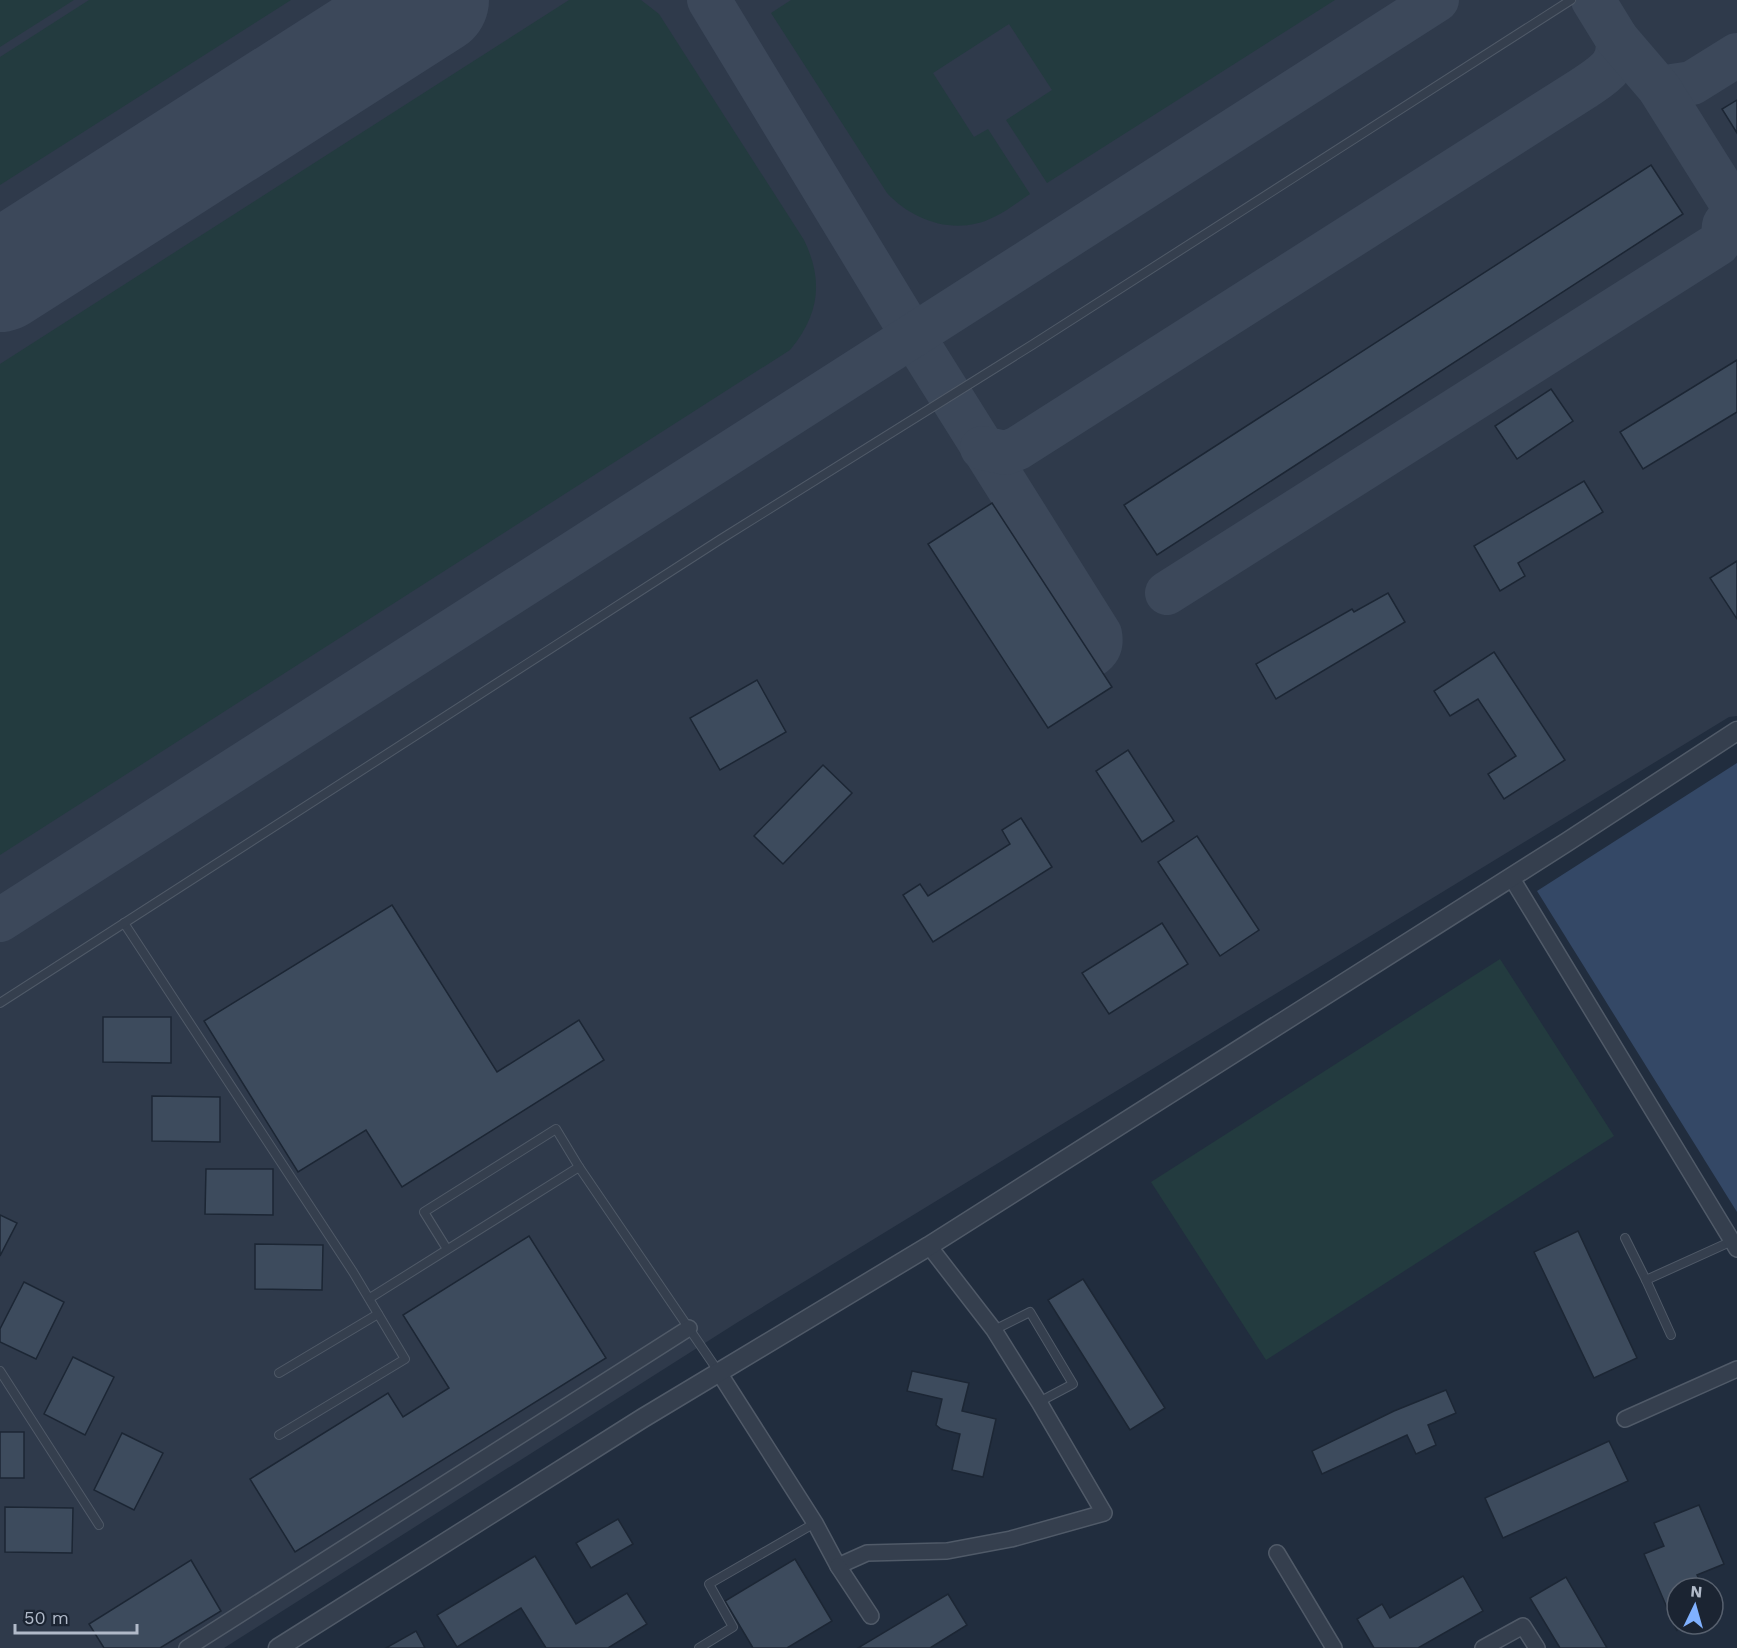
<svg xmlns="http://www.w3.org/2000/svg" width="1737" height="1648" viewBox="0 0 1737 1648" font-family="'Work Sans',sans-serif">
<rect width="100%" height="100%" fill="#212d3e"/>
<polygon fill="#2f3a4b" points="0,0 1737,0 1737,716 1729,717 738,1322 224,1648 0,1648"/>
<g fill="#233b3f">
<polygon points="0,0 74,0 0,47"/>
<polygon points="89,0 291,0 0,185 0,57"/>
<path d="M569 0H641L659 14 804 240C824 281 819 315 790 350L0 855V364Z"/>
<path d="M791 0H1335L1047 183 1006 120 1052 90 1009 24 933 73 974 137 988 129 1030 194C1018 202 1007 211 994 217 957 236 914 222 887 193L771 13Z"/>
<polygon points="1500,959 1614,1136 1266,1360 1151,1182"/>
</g>
<polygon fill="#344866" points="1737,763 1737,1212 1537,891"/>
<g fill="none" stroke-linecap="round" stroke-linejoin="round">
<g stroke="#3c485a" stroke-width="44">
<path d="M709 0 913 336 1100 634C1102 644 1100 650 1091 656"/>
<polyline points="1659,88 1692,83 1737,55"/>
<path d="M982 448 1006 453 1018 448 1584 88C1603 75 1622 65 1617 39"/>
<polyline points="1167,593 1718,244 1723,236 1724,225 1735,209 1659,88 1617,39 1593,0"/>
<polyline points="0,920 1437,0"/>
</g>
<polyline stroke="#3c485a" stroke-width="110" points="0,277 434,0"/>
</g>
<g fill="#3d4b5d" stroke="#1c2634" stroke-width="1.5">
<polygon points="1737,100 1737,133 1722,109"/>
<polygon points="1651,165 1683,214 1157,555 1124,505"/>
<polygon points="1737,360 1737,412 1643,469 1620,432"/>
<polygon points="1551,389 1573,421 1517,459 1495,426"/>
<polygon points="1584,481 1603,512 1518,563 1525,576 1500,591 1474,546"/>
<polygon points="992,503 1112,687 1048,728 928,544"/>
<polygon points="1737,561 1737,619 1710,578"/>
<polygon points="1388,593 1405,622 1276,699 1256,664 1352,609 1354,612"/>
<polygon points="1494,652 1565,760 1504,799 1488,774 1516,756 1478,699 1450,716 1434,691"/>
<polygon points="757,680 786,732 720,770 690,718"/>
<polygon points="1128,750 1174,821 1142,842 1096,771"/>
<polygon points="823,765 852,793 783,864 754,836"/>
<polygon points="1021,818 1052,867 933,942 903,895 920,884 928,896 1010,844 1002,830"/>
<polygon points="1197,836 1259,930 1220,956 1158,862"/>
<polygon points="392,905 497,1072 579,1020 604,1060 402,1187 366,1130 298,1172 204,1021"/>
<polygon points="1162,923 1188,964 1109,1014 1082,973"/>
<polygon points="103,1017 171,1017 171,1063 103,1062"/>
<polygon points="152,1096 220,1097 220,1142 152,1141"/>
<polygon points="206,1169 273,1169 273,1215 205,1214"/>
<polygon points="0,1215 17,1223 0,1256"/>
<polygon points="1578,1231 1637,1358 1594,1378 1534,1252"/>
<polygon points="529,1236 606,1358 295,1552 250,1479 388,1393 403,1417 449,1388 403,1315"/>
<polygon points="255,1244 323,1245 322,1290 255,1289"/>
<polygon points="1083,1279 1165,1408 1130,1430 1048,1300"/>
<polygon points="24,1282 64,1302 36,1359 0,1342 0,1329"/>
<polygon points="73,1357 114,1377 85,1435 44,1414"/>
<polygon points="912,1371 969,1383 962,1411 996,1419 983,1477 952,1470 960,1434 941,1429 936,1425 942,1399 907,1391"/>
<polygon points="1446,1390 1456,1413 1428,1425 1436,1445 1416,1454 1407,1435 1322,1474 1312,1451 1394,1411"/>
<rect x="0" y="1432" width="24" height="46"/>
<polygon points="122,1433 163,1453 134,1510 94,1490"/>
<polygon points="1609,1441 1628,1481 1503,1538 1485,1498"/>
<polygon points="1699,1505 1724,1564 1697,1575 1703,1588 1677,1588 1677,1631 1644,1554 1664,1546 1654,1523"/>
<polygon points="5,1507 73,1508 72,1553 5,1552"/>
<polygon points="618,1519 633,1544 591,1568 576,1543"/>
<polygon points="535,1556 576,1624 627,1593 647,1624 608,1648 546,1648 521,1608 457,1647 437,1615"/>
<polygon points="795,1559 832,1621 787,1648 753,1648 725,1601"/>
<polygon points="191,1560 221,1611 160,1648 104,1648 89,1624"/>
<polygon points="1463,1576 1483,1611 1418,1648 1374,1648 1357,1619 1382,1604 1390,1618"/>
<polygon points="1566,1577 1607,1648 1560,1648 1530,1598"/>
<polygon points="948,1594 967,1625 930,1648 858,1648"/>
<polygon points="416,1631 425,1648 386,1648"/>
</g>
<g fill="none" stroke-linecap="round" stroke-linejoin="round">
<g stroke="#505a68" stroke-width="10">
<g id="service">
<polyline points="124,923 353,1272 405,1359 279,1435"/>
<polyline points="0,1003 721,539 1032,345 1571,0"/>
<polyline points="1625,1238 1646,1280 1732,1241"/>
<polyline points="447,1249 424,1212 556,1129 579,1167"/>
<polyline points="1646,1280 1671,1335"/>
<polyline points="370,1298 579,1167 718,1371"/>
<polyline points="994,1330 1030,1312 1073,1384 1039,1402"/>
<polyline points="0,1371 99,1525"/>
<polyline points="279,1373 378,1314"/>
<polyline points="699,1648 733,1627 709,1584 815,1523"/>
</g>
</g>
<g stroke="#505a68" stroke-width="18">
<g id="minor">
<polyline points="1511,877 1737,1249"/>
<polyline points="718,1371 815,1523 838,1566 867,1553 947,1551 1011,1539 1104,1513 1039,1402 994,1330 929,1246"/>
<polyline points="1625,1419 1737,1369"/>
<polyline points="1277,1553 1334,1648"/>
<polyline points="838,1566 871,1616"/>
<polyline points="187,1648 689,1328"/>
<polyline points="1483,1648 1523,1626 1537,1648"/>
</g>
</g>
<g stroke="#505a68" stroke-width="21">
<polyline id="tertiary" points="278,1648 643,1418 929,1246 1567,842 1737,731"/>
</g>
<use href="#service" stroke="#353f4e" stroke-width="8"/>
<use href="#minor" stroke="#353f4e" stroke-width="15"/>
<use href="#tertiary" stroke="#353f4e" stroke-width="18"/>
</g>
<g transform="translate(1695 1606) rotate(5)"><circle r="28" fill="#1b2432" stroke="#57606e" stroke-width="1.5"/>
<path d="M0-4.5L10 22L0 15L-10 22Z" fill="#80b1ff"/>
<text y="-9" font-size="16" font-weight="bold" text-anchor="middle" fill="#b1bac9">N</text>
</g>
<path d="M15 1624v9h122v-9" fill="none" stroke="#b1bac9" stroke-width="3"/>
<text x="24" y="1624" font-size="18" fill="#b1bac9" stroke="#1b2432" stroke-width="4.5" paint-order="stroke">50 m</text>
</svg>
